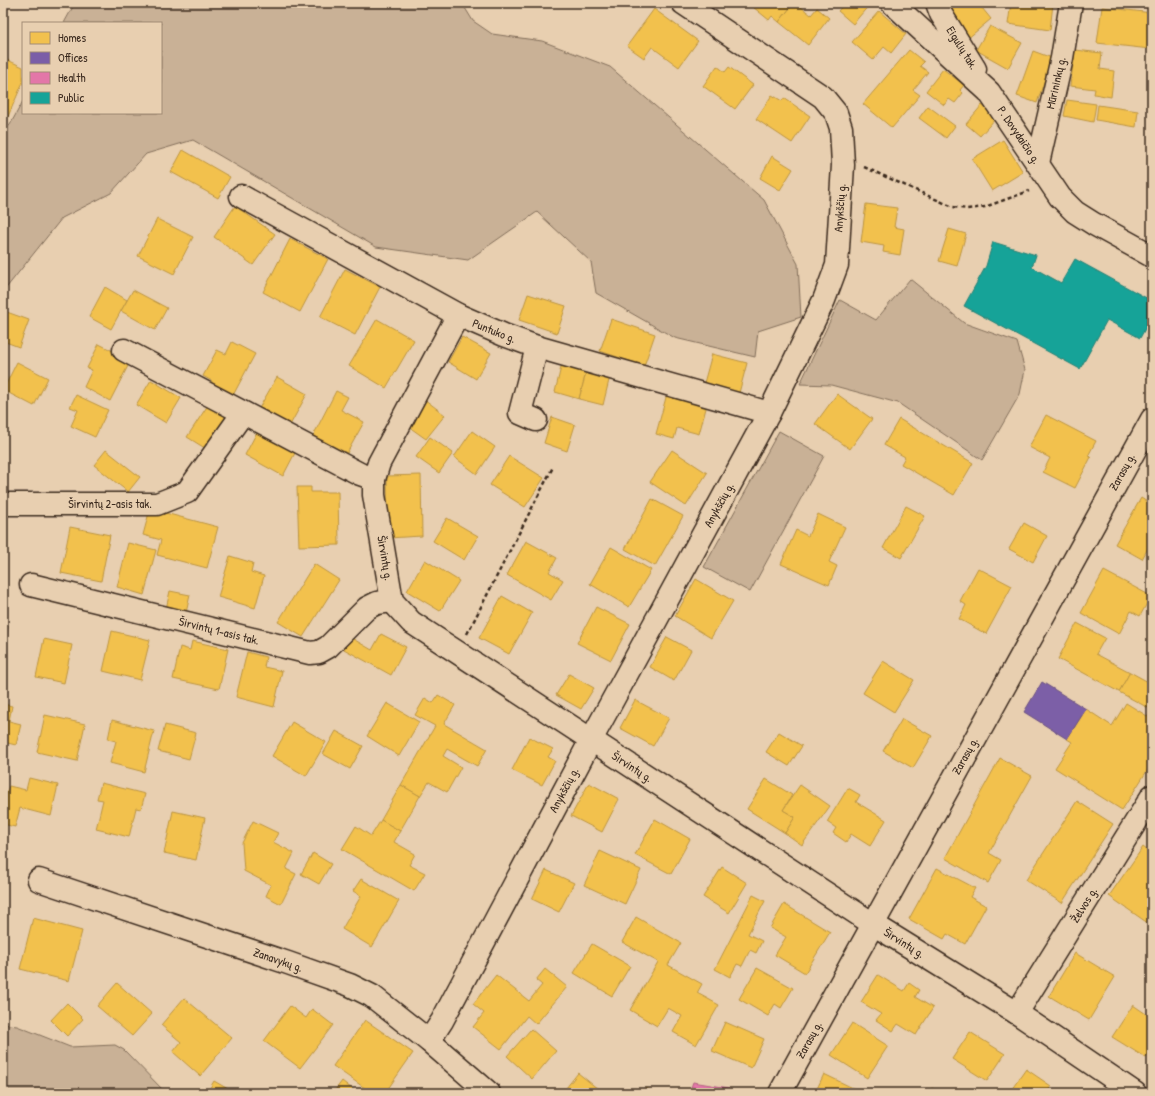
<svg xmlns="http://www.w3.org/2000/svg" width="1155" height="1096" viewBox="0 0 1155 1096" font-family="'Patrick Hand',sans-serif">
<rect width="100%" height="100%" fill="#e8cfb0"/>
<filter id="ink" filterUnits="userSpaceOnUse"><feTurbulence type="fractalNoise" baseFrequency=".025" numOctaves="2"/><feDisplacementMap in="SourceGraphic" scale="8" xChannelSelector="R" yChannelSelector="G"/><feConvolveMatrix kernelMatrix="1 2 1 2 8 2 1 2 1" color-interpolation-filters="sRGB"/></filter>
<g filter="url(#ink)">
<g fill="#c9b196" stroke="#826e5a">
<polygon points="75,3 462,3 473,21 492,34 542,41 610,67 764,200 798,264 801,317 758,331 755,357 675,338 596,293 591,262 537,212 468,260 376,247 193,140 146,154 111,193 62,218 3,292 3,131 10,125 23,101 23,113 161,113 161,23 64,23"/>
<polygon points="910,279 964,323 1017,342 1025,370 1020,394 982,460 898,403 831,385 800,384 840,300 876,320"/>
<polygon points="779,431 824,456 750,592 704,567"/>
<polygon points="3,621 8,626 7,636 3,640"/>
<polygon points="3,1024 17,1026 70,1047 115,1045 124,1050 164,1091 164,1093 3,1093"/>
</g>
<g fill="#f2c14e" stroke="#bb9440">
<polygon points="755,3 794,3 779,22 772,16 769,20 753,7"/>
<polygon points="794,3 796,3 811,15 817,8 829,18 808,45 779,22"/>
<polygon points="845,3 869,3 870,4 853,24 838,11"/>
<polygon points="953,3 978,3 991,19 967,39 944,11"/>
<polygon points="1011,3 1044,3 1053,4 1050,30 1008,24"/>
<polygon points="1102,7 1152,13 1152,30 1150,49 1097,43"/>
<polygon points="654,9 698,41 679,67 652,47 644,58 627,46"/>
<polygon points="879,11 906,34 891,53 884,47 873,60 852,42"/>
<polygon points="990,26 1022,43 1008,68 976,50"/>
<polygon points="909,50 924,62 920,66 928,72 913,90 920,95 892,128 863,104"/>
<polygon points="1075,50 1102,53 1100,69 1114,71 1111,97 1094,94 1095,89 1070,86"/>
<polygon points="1033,51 1052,58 1037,103 1017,96"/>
<polygon points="3,58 23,67 23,82 6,121 3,120"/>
<polygon points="717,66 725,72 729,67 753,85 735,109 703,86"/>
<polygon points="943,69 964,85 960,90 963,93 955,103 949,99 944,105 926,91"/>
<polygon points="772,95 782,101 784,98 810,116 792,143 756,119"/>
<polygon points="1067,100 1096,104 1093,122 1064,116"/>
<polygon points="982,105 996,118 980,136 966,124"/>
<polygon points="1098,105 1138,111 1136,127 1096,120"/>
<polygon points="928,106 955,126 946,138 919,118"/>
<polygon points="1003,140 1023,172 992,191 972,159"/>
<polygon points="183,150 230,177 218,198 171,172"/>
<polygon points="772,156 793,169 780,190 760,178"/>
<polygon points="866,204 897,208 894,227 904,229 900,255 883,252 884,246 861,242"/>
<polygon points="235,206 275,234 253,265 214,237"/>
<polygon points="157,219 193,237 174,274 138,256"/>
<polygon points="949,229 966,234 957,266 939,261"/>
<polygon points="290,239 328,259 300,312 263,292"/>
<polygon points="345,269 380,287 355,335 320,317"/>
<polygon points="105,287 127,300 111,329 89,317"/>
<polygon points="133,290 167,308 155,330 121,311"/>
<polygon points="528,294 566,306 557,333 519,320"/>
<polygon points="4,311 29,320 19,347 3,341"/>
<polygon points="377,319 414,340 386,388 349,366"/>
<polygon points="611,319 655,334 644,366 600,351"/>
<polygon points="462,337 491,353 476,379 448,362"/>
<polygon points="232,342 255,354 230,401 208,389 212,381 203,376 217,350 226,354"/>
<polygon points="99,344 131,360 110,401 84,387 92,370 87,368"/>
<polygon points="712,354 747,363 739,393 704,383"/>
<polygon points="17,362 48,378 34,406 3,390"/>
<polygon points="562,363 587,369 579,399 555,392"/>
<polygon points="587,369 610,376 603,405 579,399"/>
<polygon points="277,377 307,394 289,427 258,410"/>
<polygon points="151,380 181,398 166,423 136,405"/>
<polygon points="668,390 708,401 699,434 677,428 674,439 656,434"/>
<polygon points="336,391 348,397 341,410 364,422 347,453 313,436"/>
<polygon points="837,394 872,419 850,449 815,424"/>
<polygon points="76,395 108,410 95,437 71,426 78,410 70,407"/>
<polygon points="424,399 445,415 426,439 405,424"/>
<polygon points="210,402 231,416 208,450 187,437"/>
<polygon points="1046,415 1096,441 1088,456 1091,457 1075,488 1043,472 1050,458 1029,447"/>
<polygon points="552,417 575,425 567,451 544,443"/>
<polygon points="899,419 973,463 954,495 901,464 905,457 884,445"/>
<polygon points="472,431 495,447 477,474 454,457"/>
<polygon points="257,432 295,453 283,476 245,455"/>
<polygon points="430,437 453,453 439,473 416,457"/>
<polygon points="106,450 140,477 128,492 94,465"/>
<polygon points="672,450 707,473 686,506 650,482"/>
<polygon points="509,456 544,478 525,507 490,485"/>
<polygon points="421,475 422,536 388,538 387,476"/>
<polygon points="297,487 311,487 311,492 338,492 339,545 299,546"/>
<polygon points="1141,498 1152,505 1152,541 1142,559 1115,544"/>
<polygon points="652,499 683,516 655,566 625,549"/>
<polygon points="906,506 925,516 901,558 883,548"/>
<polygon points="150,509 218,527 207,568 157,555 161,540 143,535"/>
<polygon points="818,514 845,527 829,562 837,566 829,585 781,564 796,530 808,536"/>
<polygon points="447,518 478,536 464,560 433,541"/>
<polygon points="1024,523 1047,536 1033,562 1009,549"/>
<polygon points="70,527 110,535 101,581 61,573"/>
<polygon points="526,541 557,558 549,572 563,580 551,600 507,575"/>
<polygon points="128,543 156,550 144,595 117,587"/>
<polygon points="611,547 651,570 629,607 590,584"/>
<polygon points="230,556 253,563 251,572 264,576 255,608 218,597"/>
<polygon points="425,560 459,581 440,611 407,591"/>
<polygon points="314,564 339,580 303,637 278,622"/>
<polygon points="978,568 1012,586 986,634 959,619 966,605 960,601"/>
<polygon points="1104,571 1151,596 1140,616 1131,611 1119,634 1081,613"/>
<polygon points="696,579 733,601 711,638 675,616"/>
<polygon points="170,591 190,595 186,613 166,609"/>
<polygon points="502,596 532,613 509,654 479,638"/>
<polygon points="596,607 630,624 611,660 577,643"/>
<polygon points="1077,623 1105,638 1096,654 1130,672 1119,692 1058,659"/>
<polygon points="112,631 150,640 140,680 103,671"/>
<polygon points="381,634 406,647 391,675 342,648 348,636 372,650"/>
<polygon points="667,637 691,650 674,681 650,667"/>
<polygon points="44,639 72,645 64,683 36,677"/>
<polygon points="192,641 228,649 219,689 173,679 180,647 190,650"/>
<polygon points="247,652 266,657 264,667 282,671 274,707 236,697"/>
<polygon points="883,661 914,680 894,712 863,693"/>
<polygon points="1130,672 1152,684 1152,710 1119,692"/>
<polygon points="569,674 594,688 581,709 556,695"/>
<polygon points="438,695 455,705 444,724 487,749 477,766 447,749 443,756 461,767 447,792 429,782 420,796 401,785 435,726 415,715 425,698 433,703"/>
<polygon points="635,700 669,718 653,746 620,728"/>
<polygon points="387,703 419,722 399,756 367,736"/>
<polygon points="1126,703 1152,719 1152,763 1122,810 1055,768 1072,742 1067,739 1086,709 1112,726"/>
<polygon points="3,704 12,706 9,721 21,724 16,745 3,742"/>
<polygon points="45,715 85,724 77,761 37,752"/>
<polygon points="902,719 932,736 913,768 883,751"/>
<polygon points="112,720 154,731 144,772 110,763 116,741 108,739"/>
<polygon points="292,722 326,742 306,776 272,756"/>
<polygon points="165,725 196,733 189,759 158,751"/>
<polygon points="336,731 363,746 350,769 323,754"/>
<polygon points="779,732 802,746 789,766 766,752"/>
<polygon points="529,737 553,749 548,757 555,761 542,785 512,770"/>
<polygon points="1000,758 1032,776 989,853 1001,860 988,883 945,858"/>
<polygon points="29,778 58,785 51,816 20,808 15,827 3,824 3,794 6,795 9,786 26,790"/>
<polygon points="766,779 792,795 783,810 795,817 785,833 747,809"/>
<polygon points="101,783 145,794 141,809 136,808 129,837 96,829 103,800 97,799"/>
<polygon points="589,783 619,799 602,832 571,816"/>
<polygon points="401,785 420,796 400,831 381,820"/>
<polygon points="800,785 830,806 802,845 785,833 795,817 783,810"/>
<polygon points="848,788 860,795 856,802 886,820 870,846 851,834 846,842 833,833 836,828 827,822"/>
<polygon points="1077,801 1113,824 1062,903 1026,880"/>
<polygon points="173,811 205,818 196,860 164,853"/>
<polygon points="655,819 690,839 671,874 635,855"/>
<polygon points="381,820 400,831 394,842 415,854 409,865 425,873 414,891 342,849 356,826 371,836"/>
<polygon points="253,821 278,833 273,842 294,853 286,869 296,874 281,904 266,896 271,885 244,871 242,843"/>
<polygon points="1143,847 1152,854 1152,926 1109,896"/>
<polygon points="600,851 641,870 625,904 584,885"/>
<polygon points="313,853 331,864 319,884 301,874"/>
<polygon points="722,867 747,883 729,913 703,897"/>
<polygon points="937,868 975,888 970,897 986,906 965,944 947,934 944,939 909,919"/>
<polygon points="546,870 574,883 559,912 532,899"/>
<polygon points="361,879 399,901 372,947 342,929 361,896 353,891"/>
<polygon points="753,895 765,901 748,934 762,941 756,953 750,950 742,966 737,964 730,977 715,969"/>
<polygon points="784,904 830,932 805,973 775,955 786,937 770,928"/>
<polygon points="636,917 681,943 668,965 702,984 697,993 719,1005 696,1045 673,1032 682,1016 668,1008 657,1026 630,1010 658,962 622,942"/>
<polygon points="33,918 82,931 69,981 20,969"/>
<polygon points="592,944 630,966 612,996 574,973"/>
<polygon points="1075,953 1115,977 1089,1020 1049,996"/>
<polygon points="757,968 793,988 781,1008 775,1004 768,1016 739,999"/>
<polygon points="545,969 567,987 536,1024 527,1016 501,1049 473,1027 484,1013 473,1004 496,975 529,1001 542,985 536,980"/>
<polygon points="878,975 904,991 909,983 919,990 915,997 933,1008 916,1035 898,1024 893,1031 876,1020 881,1014 861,1002"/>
<polygon points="117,983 152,1014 132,1036 97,1006"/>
<polygon points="184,998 232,1038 200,1076 173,1052 181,1042 161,1025"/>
<polygon points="67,1003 83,1019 67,1036 51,1020"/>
<polygon points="1133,1005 1152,1018 1152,1049 1146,1058 1112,1037"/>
<polygon points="290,1006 306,1018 312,1009 333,1025 300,1068 264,1041"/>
<polygon points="365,1020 413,1053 385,1093 372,1093 333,1066"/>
<polygon points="725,1022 764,1039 751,1068 712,1051"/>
<polygon points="852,1023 888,1046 867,1078 831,1055"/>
<polygon points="531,1029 556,1051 532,1079 507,1056"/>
<polygon points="970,1032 1005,1054 987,1081 952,1059"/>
<polygon points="1026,1069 1051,1086 1047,1093 1009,1093"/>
<polygon points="578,1073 603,1093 562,1093"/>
<polygon points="824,1074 861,1092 860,1093 815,1093"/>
<polygon points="214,1081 235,1093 207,1093"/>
<polygon points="342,1081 357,1093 333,1093"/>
<polygon points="645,1088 658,1093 643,1093"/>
<polygon points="932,1088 939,1093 929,1093"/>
</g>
<polygon fill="#7b5ea7" stroke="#684e7e" points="1042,682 1086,709 1067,739 1024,712"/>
<polygon fill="#e377a8" stroke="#b1607f" points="693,1082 729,1088 727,1093 729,1093 689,1093"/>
<polygon fill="#17a398" stroke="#227f73" points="993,242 1036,255 1032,267 1061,283 1075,259 1152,301 1152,316 1140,338 1107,320 1080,369 964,306 986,266"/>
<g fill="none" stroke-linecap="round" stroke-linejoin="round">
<g stroke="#3b2a1e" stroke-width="25">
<g id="minor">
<polyline points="892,3 989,92 1060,197 1075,212 1094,224 1152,256"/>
<polyline points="937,3 941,14 975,69"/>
<polyline points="1038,163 1062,58 1071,3"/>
<polyline points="241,196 458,315 504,335 537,347 769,413"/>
<polyline points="458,315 379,463 374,479 374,495 392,601 411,622 873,924 1017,1013 1135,1093"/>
<polyline points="124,350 360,474 374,479"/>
<polyline points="536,420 520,413 537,347"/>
<polyline points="3,504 157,504 187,492 243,413"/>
<polyline points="31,585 310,653 319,652 328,647 367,608 377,603 392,601"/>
<polyline points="39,880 288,963 350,985 372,996 429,1041 489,1093"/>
<polyline points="1017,1013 1152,796"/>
<polyline points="429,1041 442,1021 591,740 769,413 824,300 837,265 843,165 841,128 836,113 823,97 683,3"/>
<polyline points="780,1093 1152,419"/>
</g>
</g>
<g stroke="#3b2a1e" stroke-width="2.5" stroke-dasharray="4 3" stroke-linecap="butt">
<polyline points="864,167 953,207 967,209 985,207 1029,191"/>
<polyline points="467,634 553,467"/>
</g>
<use href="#minor" stroke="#e8cfb0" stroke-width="22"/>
</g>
</g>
<g text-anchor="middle" stroke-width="4" stroke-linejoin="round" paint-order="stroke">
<g font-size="12" fill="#3b2a1e" stroke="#e8cfb0">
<text transform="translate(962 48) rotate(58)" y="4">Eigulių tak.</text>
<text transform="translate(1056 83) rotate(-77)" y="4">Mūrininkų g.</text>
<text transform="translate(1019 135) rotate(56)" y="4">P. Dovydaičio g.</text>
<text transform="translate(840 208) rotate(-86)" y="4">Anykščių g.</text>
<text transform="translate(494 331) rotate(22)" y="4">Puntuko g.</text>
<text transform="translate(1122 472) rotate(-61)" y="4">Zarasų g.</text>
<text x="110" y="508">Širvintų 2-asis tak.</text>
<text transform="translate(719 505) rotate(-61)" y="4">Anykščių g.</text>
<text transform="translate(385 558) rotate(80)" y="4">Širvintų g.</text>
<text transform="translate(219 631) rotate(14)" y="4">Širvintų 1-asis tak.</text>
<text transform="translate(965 756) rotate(-61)" y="4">Zarasų g.</text>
<text transform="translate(632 767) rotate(33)" y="4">Širvintų g.</text>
<text transform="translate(564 790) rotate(-62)" y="4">Anykščių g.</text>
<text transform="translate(1084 905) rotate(-58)" y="4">Želvos g.</text>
<text transform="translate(904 943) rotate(32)" y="4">Širvintų g.</text>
<text transform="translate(278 960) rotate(19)" y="4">Zanavykų g.</text>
<text transform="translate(809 1040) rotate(-61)" y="4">Zarasų g.</text>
</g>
</g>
<rect width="1155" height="1096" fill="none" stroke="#e8cfb0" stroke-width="16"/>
<rect x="8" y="8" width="1139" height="1080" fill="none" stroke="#3b2a1e" stroke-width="1.5" filter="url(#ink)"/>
<rect x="22" y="22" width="140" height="92" fill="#e8cfb0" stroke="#a38d76"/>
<rect x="30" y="32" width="20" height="12" fill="#f2c14e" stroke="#a38d76"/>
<text x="58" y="42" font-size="12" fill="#3b2a1e">Homes</text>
<rect x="30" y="52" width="20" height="12" fill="#7b5ea7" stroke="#a38d76"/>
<text x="58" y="62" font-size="12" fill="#3b2a1e">Offices</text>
<rect x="30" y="72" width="20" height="12" fill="#e377a8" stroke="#a38d76"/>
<text x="58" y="82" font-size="12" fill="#3b2a1e">Health</text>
<rect x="30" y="92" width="20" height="12" fill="#17a398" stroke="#a38d76"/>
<text x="58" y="102" font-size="12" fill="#3b2a1e">Public</text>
</svg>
